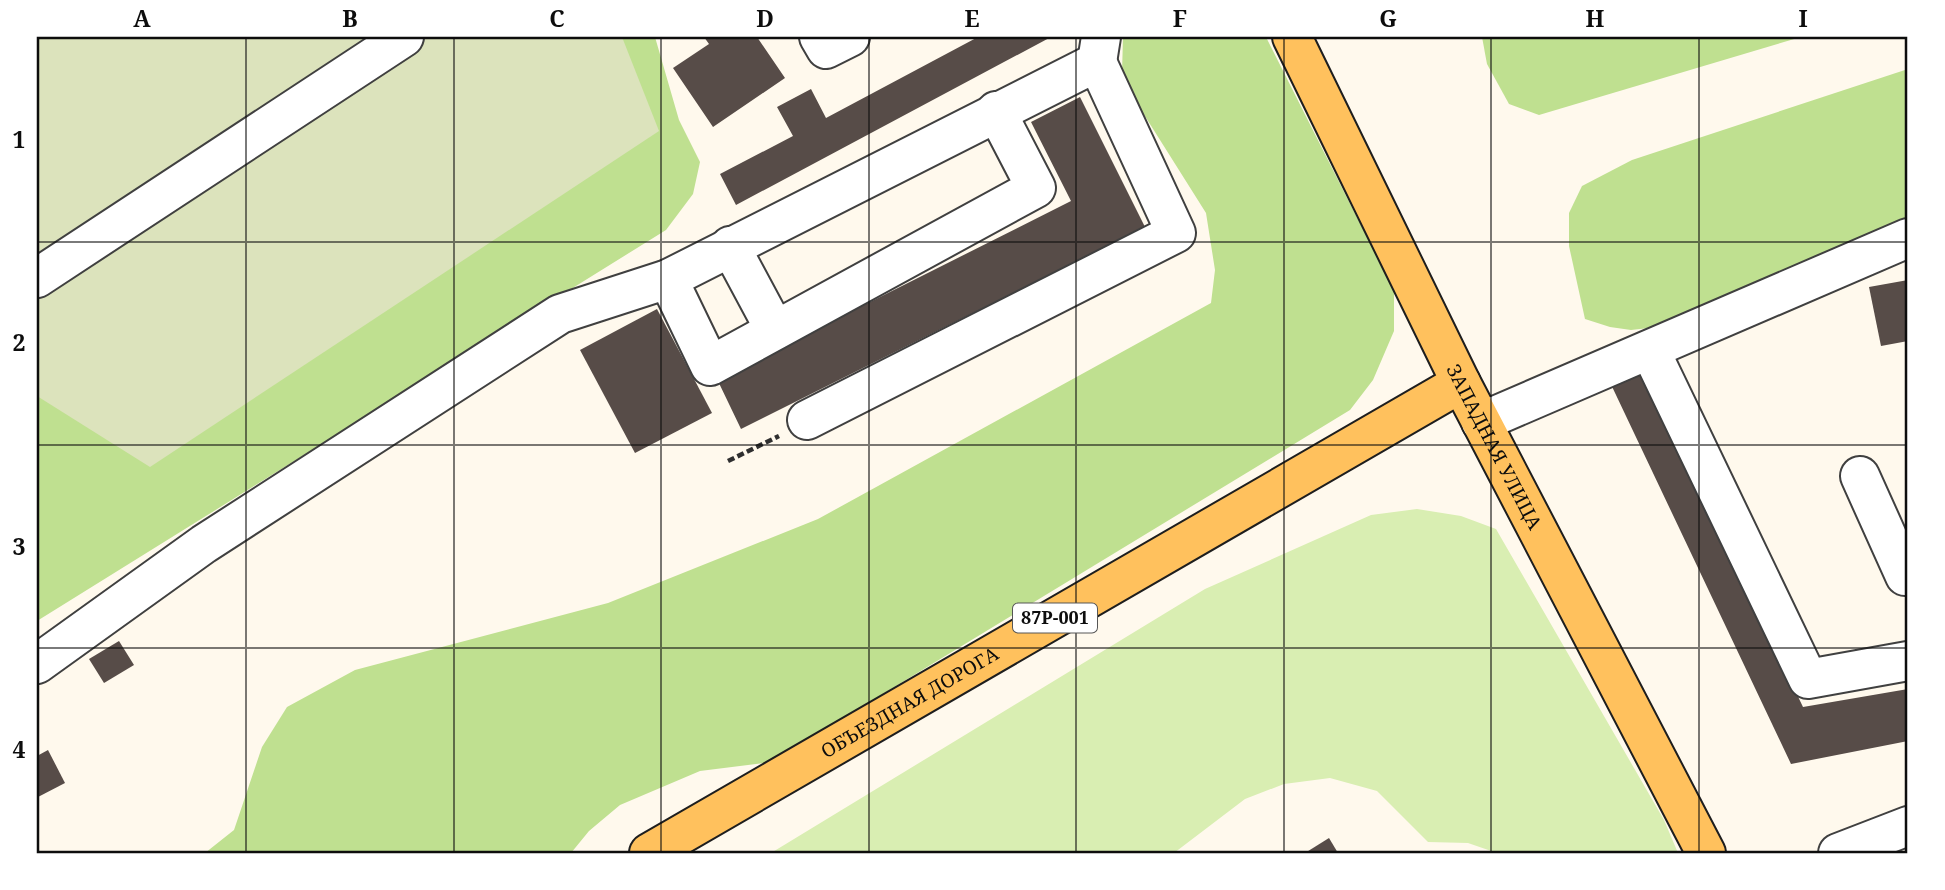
<svg xmlns="http://www.w3.org/2000/svg" width="1945" height="890" viewBox="0 0 1945 890" font-family="'Noto Serif',serif">
<rect width="100%" height="100%" fill="#fff9ed"/>
<polygon fill="#d9eeb2" points="1417,509 1461,516 1496,529 1664,820 1678,853 1497,853 1468,843 1428,842 1377,791 1330,778 1284,784 1245,799 1174,853 771,853 1205,589 1371,515"/>
<g fill="#bfe090">
<polygon points="37,37 655,37 679,120 700,162 693,194 666,230 37,621"/>
<polygon points="1123,37 1266,37 1394,291 1394,331 1373,380 1350,410 771,762 700,771 620,805 589,831 571,853 205,853 234,830 262,747 287,707 355,670 608,603 818,519 1211,303 1215,270 1206,213 1143,113 1122,73"/>
<polygon points="1482,37 1801,37 1539,115 1509,104 1487,64"/>
<polygon points="1908,69 1908,253 1676,325 1631,330 1610,327 1585,319 1569,246 1569,213 1582,186 1632,160"/>
</g>
<polygon fill="#dce3bc" points="37,37 622,37 659,131 150,467 37,396"/>
<g fill="#574c48">
<polygon points="704,37 757,37 785,78 713,127 673,68 709,44"/>
<polygon points="978,37 1051,37 736,205 720,174 793,136 777,107 811,89 826,118"/>
<polygon points="1080,97 1145,227 741,429 717,379 1071,201 1031,122"/>
<polygon points="1908,280 1908,341 1881,346 1869,287"/>
<polygon points="657,309 712,413 635,453 580,350"/>
<polygon points="1638,364 1803,707 1908,689 1908,741 1791,764 1607,376"/>
<polygon points="119,641 134,665 104,683 89,659"/>
<polygon points="48,750 65,783 38,797 37,756"/>
<polygon points="1329,838 1338,853 1305,853"/>
</g>
<g fill="none" stroke-linecap="round" stroke-linejoin="round">
<g stroke="#404040" stroke-width="42">
<g id="minor">
<polyline points="819,37 826,49 850,37"/>
<polyline points="730,246 775,330"/>
<polyline points="37,278 404,37"/>
<polyline points="668,279 710,366 1036,188 996,111"/>
<polyline points="1650,350 1808,679 1908,661"/>
<polyline points="807,420 1176,233 1097,62"/>
<polyline points="1481,422 1908,238"/>
<polyline points="1860,476 1905,576 1908,575"/>
<polyline points="37,664 204,544 560,314 668,279 1097,62 1101,37"/>
<polyline points="1838,853 1908,826"/>
</g>
</g>
<g stroke="#1e1e1e" stroke-width="42">
<g id="major">
<path id="s1" d="M1292 37 1461 383 1706 853"/>
<path id="s2" d="M649 853 1461 383"/>
</g>
</g>
<polyline stroke="#2f2f2f" stroke-width="4.5" stroke-dasharray="7 3.5" stroke-linecap="butt" points="728,461 779,436"/>
<use href="#minor" stroke="#fff" stroke-width="38"/>
<use href="#major" stroke="#ffc15d" stroke-width="38"/>
</g>
<path fill="none" stroke="#0d0d0d" stroke-width="2" stroke-opacity="0.55" d="M246 37V853M454 37V853M661 37V853M869 37V853M1076 37V853M1284 37V853M1491 37V853M1699 37V853M37 242H1908M37 445H1908M37 648H1908"/>
<g text-anchor="middle" stroke-width="7" stroke-linejoin="round" paint-order="stroke">
<rect fill="#fff" stroke="#565656" stroke-width="2" x="1013" y="603.5" width="84" height="29" rx="5"/>
<g font-size="18" font-weight="bold" fill="#0d0d0d">
<text x="1055" y="624">87Р-001</text>
</g>
<g font-size="19" fill="#0d0d0d" stroke="#fff">
<text dy="7" stroke="none"><textPath href="#s1" startOffset="457">ЗАПАДНАЯ УЛИЦА</textPath></text>
<text dy="7" stroke="none"><textPath href="#s2" startOffset="301">ОБЪЕЗДНАЯ ДОРОГА</textPath></text>
</g>
</g>
<rect width="1945" height="890" fill="none" stroke="#ffffff" stroke-width="77"/>
<rect x="38" y="38" width="1868" height="814" fill="none" stroke="#0d0d0d" stroke-width="2.5"/>
<g font-size="23" text-anchor="middle" font-weight="bold" fill="#0d0d0d">
<text x="142" y="27">A</text>
<text x="350" y="27">B</text>
<text x="557" y="27">C</text>
<text x="765" y="27">D</text>
<text x="972" y="27">E</text>
<text x="1180" y="27">F</text>
<text x="1388" y="27">G</text>
<text x="1595" y="27">H</text>
<text x="1803" y="27">I</text>
<text x="19" y="148">1</text>
<text x="19" y="351">2</text>
<text x="19" y="555">3</text>
<text x="19" y="758">4</text>
</g>
</svg>
